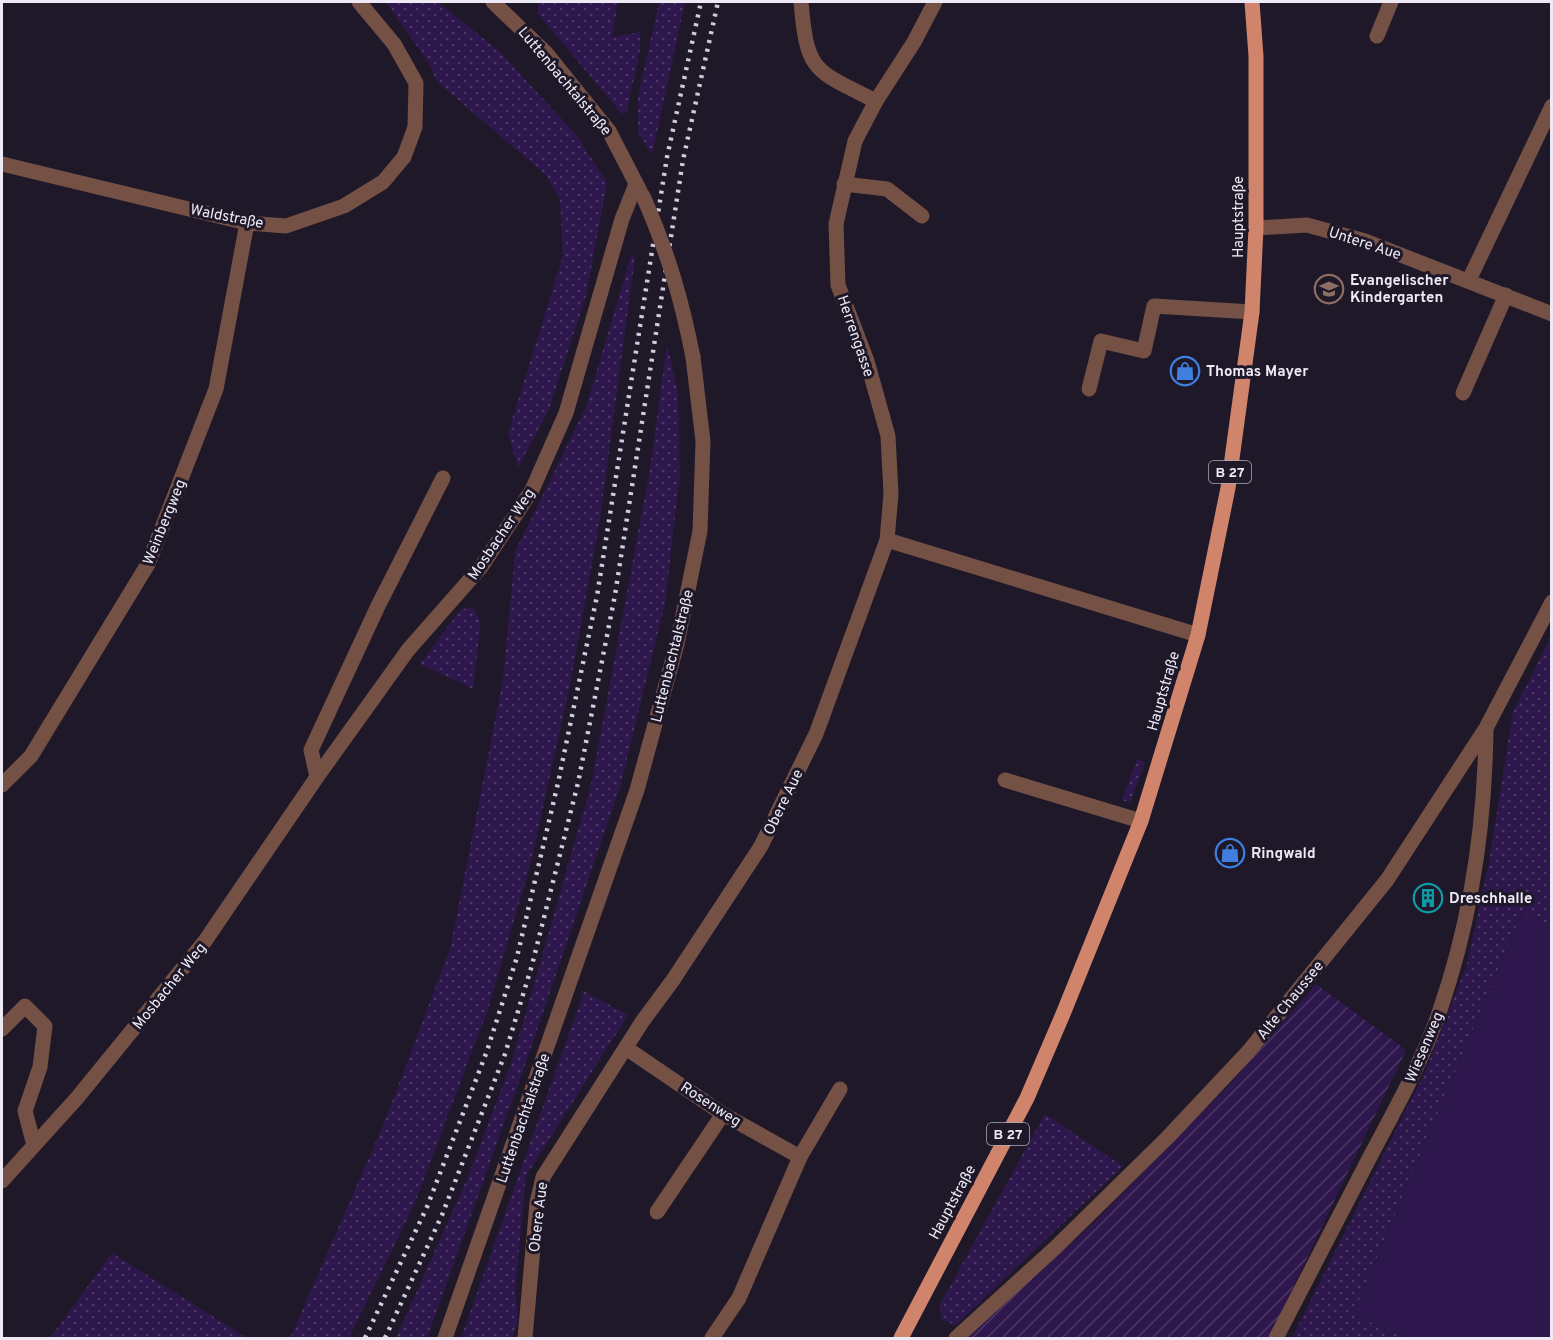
<svg xmlns="http://www.w3.org/2000/svg" width="1553" height="1340" viewBox="0 0 1553 1340" font-family="Overpass,sans-serif">
<defs>
<pattern id="grass-dots" width="8" height="8" patternUnits="userSpaceOnUse" patternTransform="scale(1.5)"><rect width="8" height="8" fill="#2e174c"/><path d="M2 2h.1M6 6h.1" fill="none" stroke="#4d3966" stroke-width="1.8" stroke-linecap="round"/></pattern>
<pattern id="garden-furrows" width="10" height="10" patternUnits="userSpaceOnUse" patternTransform="scale(1.5)"><rect width="10" height="10" fill="#2e174c"/><path d="M-1 1l2-2M0 10L10 0M9 11l2-2" fill="none" stroke="#4d3966"/></pattern>
</defs>
<rect width="100%" height="100%" fill="#1e1829"/>
<g fill="url(#grass-dots)">
<polygon points="386,2 438,2 500,52 577,136 607,183 586,296 549,409 518,468 508,433 563,256 560,200 546,175 436,81 429,63"/>
<path d="M538 2H618L612 37 640 32C643 57 630 85 628 110L622 114 538 14Z"/>
<polygon points="659,2 685,2 652,155 638,132 638,96"/>
<polygon points="631,256 635,257 600,519 571,680 530,866 488,1009 415,1203 349,1338 290,1338 383,1126 450,949 503,680 515,552 586,407"/>
<polygon points="667,344 678,393 680,474 665,604 620,787 525,1065 431,1327 427,1338 396,1338 467,1179 511,1064 591,785 650,469"/>
<polygon points="473,608 481,622 473,689 420,664 461,609"/>
<polygon points="1551,636 1551,925 1522,913 1353,1315 1409,1338 1292,1338 1425,1072 1467,964 1489,862 1513,712"/>
<polygon points="1137,759 1145,762 1130,803 1122,800"/>
<polygon points="584,991 628,1015 526,1176 515,1292 518,1321 512,1338 461,1338"/>
<polygon points="1045,1114 1123,1166 956,1325 942,1320 939,1306"/>
<polygon points="112,1253 247,1338 50,1338"/>
</g>
<polygon fill="url(#garden-furrows)" points="1316,984 1406,1050 1269,1338 963,1338 1080,1236 1230,1084"/>
<polygon fill="#2e174c" points="1522,912 1551,925 1551,1338 1409,1338 1353,1315"/>
<g fill="none" stroke-linecap="round" stroke-linejoin="round">
<g stroke="#755045" stroke-width="15">
<polyline points="493,2 546,53 609,131 640,191"/>
<path d="M801 2C807 73 814 70 876 101"/>
<polyline points="1377,36 1391,2"/>
<polyline points="2,164 247,223 286,226 344,206 383,182 404,157 415,127 416,83 394,44 359,2"/>
<polyline points="844,184 887,189 922,216"/>
<polyline points="1256,228 1307,225 1365,241 1552,314"/>
<polyline points="1469,280 1552,106"/>
<polyline points="1089,389 1101,341 1144,351 1154,306 1252,312"/>
<polyline points="1463,393 1506,295"/>
<polyline points="887,540 1198,635"/>
<polyline points="317,777 311,750 378,606 443,478"/>
<polyline points="1005,780 1141,821"/>
<polyline points="2,785 31,756 148,564 216,389 247,223"/>
<polyline points="2,1029 25,1006 45,1026 40,1067 25,1111 34,1145"/>
<polyline points="626,1048 723,1114 800,1157"/>
<polyline points="2,1181 77,1098 205,941 317,777 408,650 481,567 532,490 566,413 622,219 636,184"/>
<polyline points="657,1212 723,1114"/>
<polyline points="445,1338 637,790 677,644 700,531 703,441 693,357"/>
<polyline points="525,1338 537,1203 543,1177 642,1022 673,980 761,846 816,734 887,540 891,494 888,436 867,361 838,285 836,224 855,141 876,101 914,42 935,2"/>
<polyline points="712,1338 739,1298 800,1157 840,1089"/>
<polyline points="956,1338 1055,1248 1168,1137 1248,1052 1387,880 1486,728 1552,602"/>
<path d="M1276 1338C1308 1277 1340 1215 1372 1153 1397 1106 1423 1060 1440 1010 1471 920 1485 823 1486 729"/>
</g>
<polyline stroke="#d0846c" stroke-width="15" points="901,1338 1027,1098 1063,1014 1141,821 1198,635 1228,488 1252,312 1256,228 1256,56 1252,2"/>
<g stroke="#d0ccd9" stroke-width="4.5" stroke-dasharray="3 6" stroke-linecap="butt">
<polyline points="365,1338 427,1207 487,1051 517,957 558,783 597,596 667,157 701,2"/>
<polyline points="385,1338 442,1215 505,1054 532,965 578,783 615,595 683,160 718,2"/>
</g>
<path stroke="#755045" stroke-width="15" d="M643 196C668 253 681 297 693 357"/>
</g>
<defs>
<g id="school-ring" transform="scale(1.5)"><circle r="9.5" fill="#1e1829" stroke="#8d6e63" stroke-width="1.5"/><path d="M0-5L7-2L0 1L-7-2ZM-4 1L0 2.5L4 1V4Q0 6-4 4Z" fill="#8d6e63"/></g>
<g id="shop-ring" transform="scale(1.5)"><circle r="9.5" fill="#1e1829" stroke="#3f7fe0" stroke-width="1.5"/><path d="M-5-2.5h2.3a2.7 3.5 0 0 1 5.4 0H5L5.5 6h-11ZM-1.5-2.5h3a1.5 2.3 0 0 0-3 0Z" fill="#3f7fe0"/></g>
<g id="building-ring" transform="scale(1.5)"><circle r="9.5" fill="#1e1829" stroke="#0f9aa8" stroke-width="1.5"/><path d="M-4-6H4V6H1V3H-1V6H-4ZM-2.5-4.3h1.7v1.8h-1.7ZM.8-4.3h1.7v1.8H.8ZM-2.5-1h1.7V.8h-1.7ZM.8-1h1.7V.8H.8Z" fill="#0f9aa8"/></g>
</defs>
<g fill-rule="evenodd">
<use href="#school-ring" x="1329" y="289"/>
<use href="#shop-ring" x="1185" y="371"/>
<use href="#shop-ring" x="1230" y="853"/>
<use href="#building-ring" x="1428" y="898"/>
</g>
<g text-anchor="middle" stroke-width="6" stroke-linejoin="round" paint-order="stroke">
<g fill="#1e1829" stroke="#afaab8" stroke-width="1.5">
<rect x="1209" y="461" width="42" height="22" rx="4.5"/>
<rect x="987" y="1123" width="42" height="22" rx="4.5"/>
</g>
<g font-size="14" font-weight="bold" fill="#ede9f5">
<text x="1230" y="477">B 27</text>
<text x="1008" y="1139">B 27</text>
</g>
<g font-size="15" fill="#ede9f5" stroke="#1e1829">
<text transform="translate(565 81) rotate(50)" y="5">Luttenbachtalstraße</text>
<text transform="translate(227 216) rotate(11)" y="5">Waldstraße</text>
<text transform="translate(1238 217) rotate(-90)" y="5">Hauptstraße</text>
<text transform="translate(1365 243) rotate(18)" y="5">Untere Aue</text>
<text transform="translate(856 336) rotate(71)" y="5">Herrengasse</text>
<text transform="translate(164 522) rotate(-68)" y="5">Weinbergweg</text>
<text transform="translate(501 534) rotate(-56)" y="5">Mosbacher Weg</text>
<text transform="translate(672 656) rotate(-76)" y="5">Luttenbachtalstraße</text>
<text transform="translate(1163 691) rotate(-74)" y="5">Hauptstraße</text>
<text transform="translate(783 802) rotate(-64)" y="5">Obere Aue</text>
<text transform="translate(169 986) rotate(-51)" y="5">Mosbacher Weg</text>
<text transform="translate(1290 1000) rotate(-51)" y="5">Alte Chaussee</text>
<text transform="translate(1424 1047) rotate(-67)" y="5">Wiesenweg</text>
<text transform="translate(711 1104) rotate(33)" y="5">Rosenweg</text>
<text transform="translate(523 1118) rotate(-71)" y="5">Luttenbachtalstraße</text>
<text transform="translate(952 1202) rotate(-62)" y="5">Hauptstraße</text>
<text transform="translate(538 1217) rotate(-83)" y="5">Obere Aue</text>
</g>
<g font-size="15" font-weight="bold" fill="#ede9f5" stroke="#1e1829" text-anchor="start">
<text x="1350" y="285">Evangelischer<tspan x="1350" dy="17">Kindergarten</tspan></text>
<text x="1206" y="376">Thomas Mayer</text>
<text x="1251" y="858">Ringwald</text>
<text x="1449" y="903">Dreschhalle</text>
</g>
</g>
<rect width="1553" height="1340" fill="none" stroke="#ede9f5" stroke-width="6"/>
</svg>
